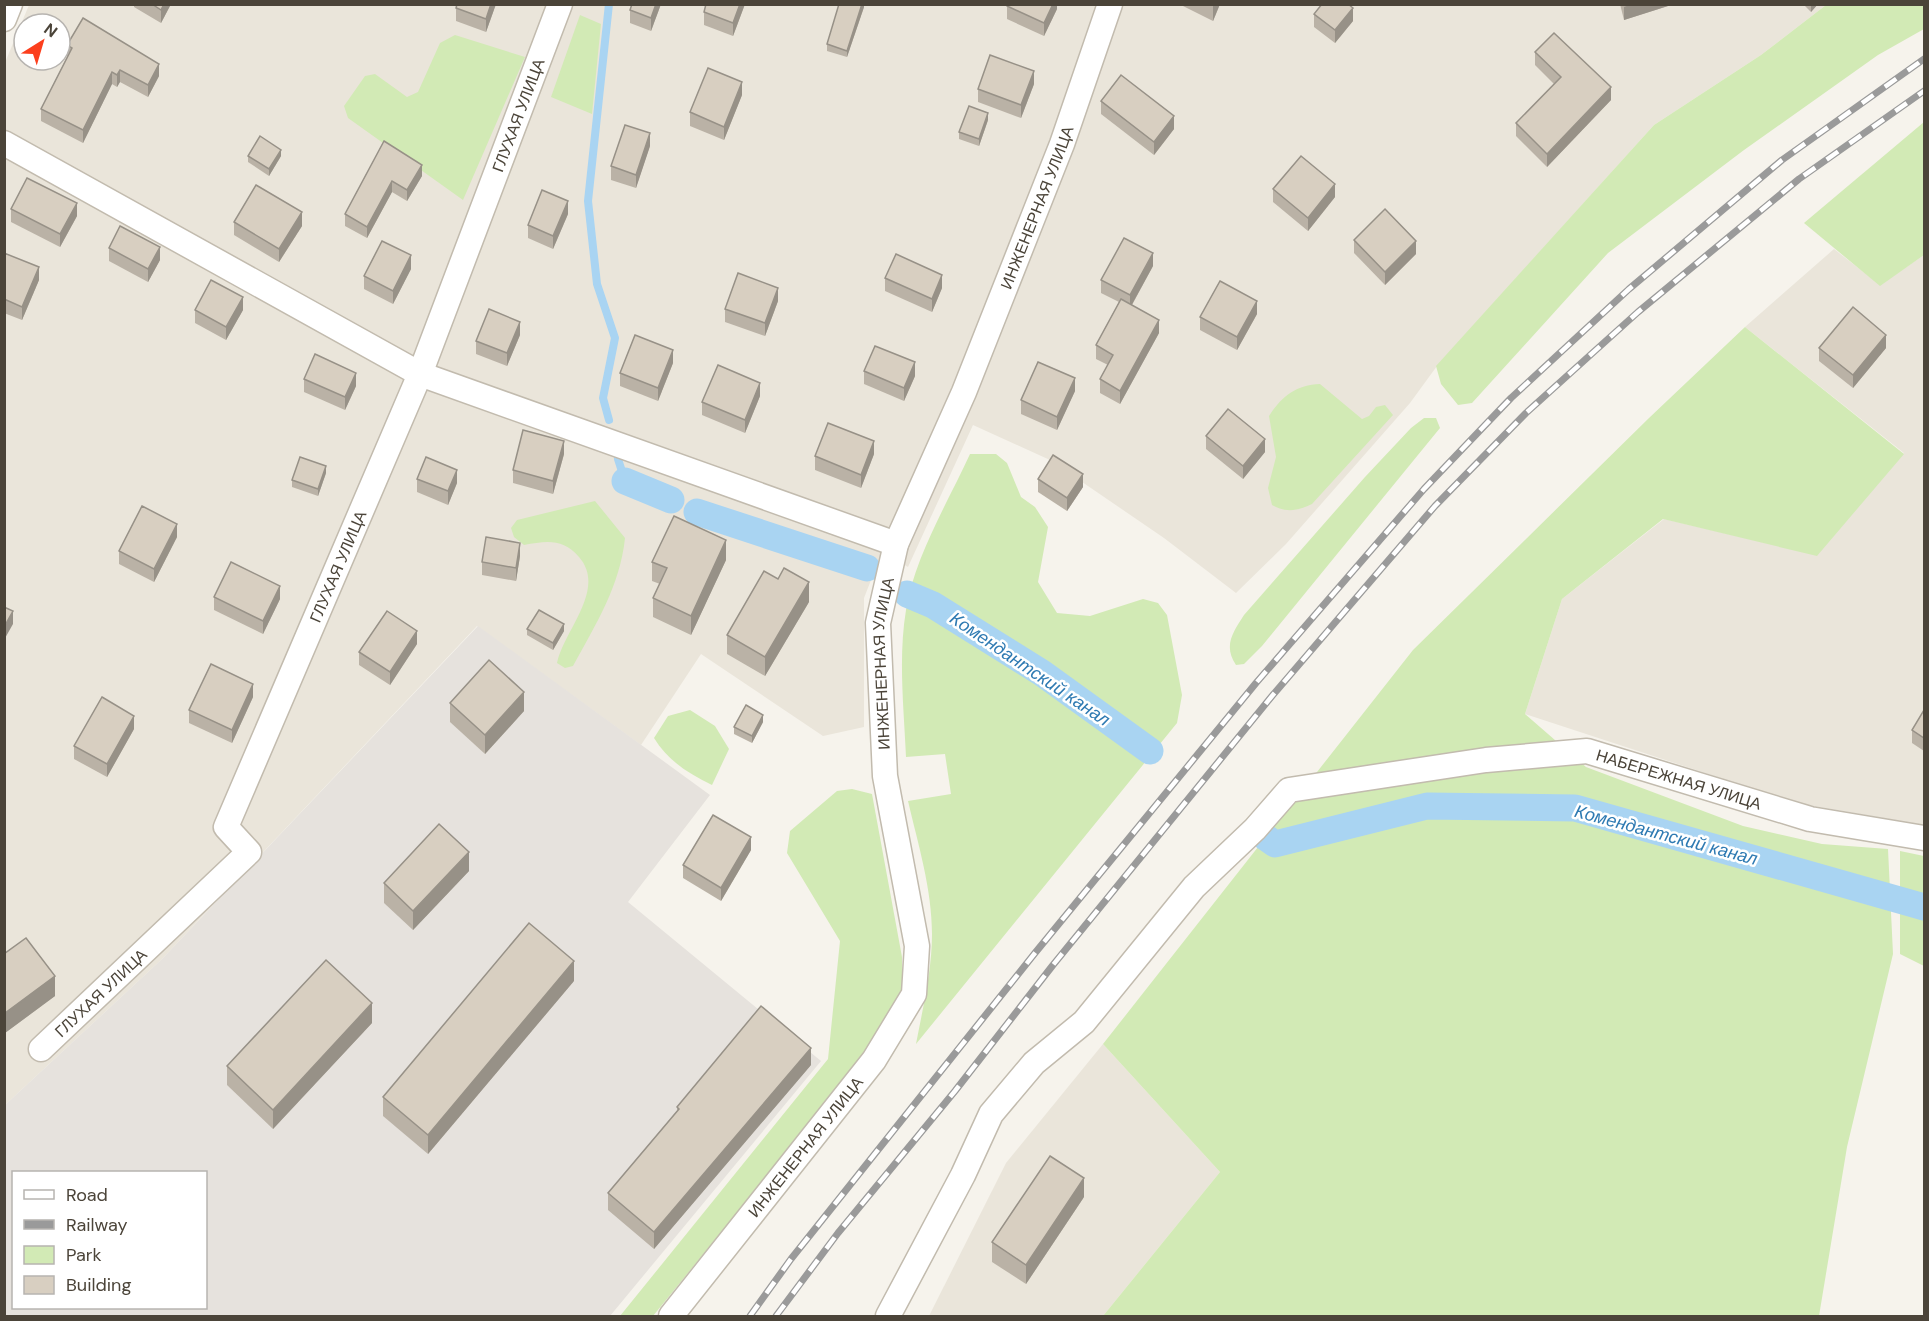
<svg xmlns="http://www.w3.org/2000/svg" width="1929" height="1321" viewBox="0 0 1929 1321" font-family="'DM Sans',sans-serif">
<rect width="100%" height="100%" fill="#f6f3ec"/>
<g fill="#eae5da" fill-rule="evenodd">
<path d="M29 5H1826L1761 55 1654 125 1437 366 1410 403 1286 544 1236 593 1164 538 1050 460 973 425 908 567 882 552 864 598V727L823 736 701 654 641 745 477 626 162 959 5 1105 4 65ZM24 24H60V60H24Z"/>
<polygon points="1834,249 1880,285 1924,255 1924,825 1797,803 1525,714 1562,599 1664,519 1817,555 1904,453 1745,327"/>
<polygon points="1103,1044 1220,1172 1103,1316 929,1316 1006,1163"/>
</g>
<path fill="#e6e2dd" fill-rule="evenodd" d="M478 626 710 795 628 902 821 1061 610 1316H5V1105L162 959ZM14 1172H206V1308H14Z"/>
<g fill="#d2eab5">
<polygon points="1826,5 1924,5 1924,29 1878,55 1744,150 1608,253 1472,403 1458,405 1441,384 1436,366 1654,125 1761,55"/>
<polygon points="580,15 601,24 592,114 551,97"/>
<polygon points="455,35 525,57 463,200 348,118 344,106 365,76 375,74 407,97 418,92 440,43"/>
<polygon points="1924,122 1924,255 1880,286 1804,223"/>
<polygon points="1745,327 1904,454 1817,556 1663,519 1562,599 1525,714 1586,767 1743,826 1822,844 1888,849 1893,954 1847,1147 1819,1316 1103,1316 1220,1172 1103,1044 1413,650 1649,418"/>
<path d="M1320 384 1362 419 1369 416 1376 407 1385 405 1393 415 1312 504C1297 511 1287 513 1272 505L1268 488 1276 457 1269 416C1282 396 1296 385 1320 384Z"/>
<path d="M1424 418H1436L1440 428 1262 646 1244 664 1236 665C1223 646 1233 632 1244 615L1365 477 1411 428Z"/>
<path d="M970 454H996L1007 463 1021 497 1035 507 1048 527 1038 582 1057 613 1090 616 1143 599 1158 603 1167 615 1182 695 1177 723 916 1044C923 1007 932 971 932 934 932 889 918 844 908 801L951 794 945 754 906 757C904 709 898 658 906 610 914 558 948 502 970 454Z"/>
<path d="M595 501 625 538C620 586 596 624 573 666L565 668 557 663C564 630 607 589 579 557 563 538 546 541 524 545L514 537 511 528 517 520Z"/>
<path d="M690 710 715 726 729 749 712 785C689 774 667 760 654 738L668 716Z"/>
<polygon points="852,789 872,794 902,957 902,995 866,1054 653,1316 620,1316 828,1059 840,941 787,853 790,831 837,791"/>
<polygon points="1900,851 1924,856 1924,966 1900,954"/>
</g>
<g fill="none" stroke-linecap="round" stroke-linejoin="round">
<g stroke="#a9d4f2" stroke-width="8">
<polyline points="609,4 588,201 597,284 615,338 603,398 609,420"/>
<polyline points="618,459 625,481"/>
</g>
<g stroke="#a9d4f2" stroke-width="27">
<polyline points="625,481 671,500"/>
<polyline points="697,512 867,568"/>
<polyline points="907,594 933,605 1042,673 1150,751"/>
<polyline points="1265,837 1275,844 1427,806 1575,808 1924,907"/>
</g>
<g stroke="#c2bbae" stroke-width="27">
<g id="minor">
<polyline points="4,19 10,4"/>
<polyline points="4,143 420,374 896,544"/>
<path id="s1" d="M41 1049 249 852 226 827 420 374 560 4"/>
<path id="s2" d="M671 1316 874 1060 914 994 917 946 885 776 878 623 896 544 964 392 1062 144 1110 4"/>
<path id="s3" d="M888 1316 963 1175 991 1114 1034 1063 1084 1022 1194 887 1255 829 1289 790 1486 760 1587 751 1810 819 1924 838"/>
</g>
</g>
<use href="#minor" stroke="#fff" stroke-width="24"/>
<g stroke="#9a9a9a" stroke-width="7">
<g id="rail">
<polyline points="750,1316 791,1259 1035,953 1256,683 1424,489 1511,398 1629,289 1782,160 1924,59"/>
<polyline points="776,1316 838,1233 955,1091 1053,965 1272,696 1435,506 1526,413 1638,312 1799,179 1924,91"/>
</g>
</g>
<use href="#rail" stroke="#fff" stroke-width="4.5" stroke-dasharray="14" stroke-linecap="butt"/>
</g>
<g fill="#bab2a6">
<polygon points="134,4 171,4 161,23 134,7"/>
<polygon points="457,4 496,4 486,32 456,21 456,8"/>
<polygon points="632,4 661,4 651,31 630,23 630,10"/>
<polygon points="745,4 733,36 704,25 704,12"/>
<polygon points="864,4 864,7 847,57 827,51 827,44"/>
<polygon points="1057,4 1057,9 1044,36 1007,19 1007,6"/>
<polygon points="1179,4 1220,4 1213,21"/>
<polygon points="1620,4 1668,4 1668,6 1624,20"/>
<polygon points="1803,4 1818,4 1811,12"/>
<polygon points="1314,14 1353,21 1335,43 1314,27"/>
<polygon points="67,45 159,76 148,97 120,82 117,87 112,84 83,143 41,121 41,109 67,57"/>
<polygon points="1535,52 1611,100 1547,167 1516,136 1516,123 1554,84 1535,65"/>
<polygon points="1034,84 1021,118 978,102 978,89"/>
<polygon points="742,95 724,140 690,126 690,112"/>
<polygon points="1101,101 1174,129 1154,155 1101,114"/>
<polygon points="988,120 979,146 959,139 959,132"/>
<polygon points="384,141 422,176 407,201 392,192 367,238 345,226 345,214"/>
<polygon points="650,146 636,188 611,180 611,166"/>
<polygon points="248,156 281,156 269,176 248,162"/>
<polygon points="1273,189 1335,197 1308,231 1273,202"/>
<polygon points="11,209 77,216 60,247 11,222"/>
<polygon points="568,214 553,249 528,238 528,225"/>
<polygon points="234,222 302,226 279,262 234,235"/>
<polygon points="1354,240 1416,254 1385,285 1354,253"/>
<polygon points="109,248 160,260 148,282 109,261"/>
<polygon points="4,253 39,280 22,320 4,313"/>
<polygon points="1153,266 1132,305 1159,333 1120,404 1100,393 1100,379 1108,365 1096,359 1096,345 1119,302 1101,293 1101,280"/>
<polygon points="411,269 393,304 364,289 364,276"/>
<polygon points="885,278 942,288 932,312 885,291"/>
<polygon points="778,301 765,336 725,322 725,309"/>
<polygon points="195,310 243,310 226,340 195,323"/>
<polygon points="1257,314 1237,350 1200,330 1200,317"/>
<polygon points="520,335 507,366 476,354 476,341"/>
<polygon points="1819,348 1886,348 1853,388 1819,361"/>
<polygon points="673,363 658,401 620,386 620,373"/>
<polygon points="864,371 915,376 904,401 864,384"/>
<polygon points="304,379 356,386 345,410 304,392"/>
<polygon points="1075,391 1057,430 1021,414 1021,400"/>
<polygon points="760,396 745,433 702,415 702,402"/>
<polygon points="1206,436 1265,452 1243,479 1206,449"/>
<polygon points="564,454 553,494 513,483 513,470"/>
<polygon points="874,454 861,488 815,470 815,456"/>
<polygon points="326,473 318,496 292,487 292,480"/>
<polygon points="417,479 457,483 448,505 417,492"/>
<polygon points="1038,479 1083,487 1067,511 1038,492"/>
<polygon points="177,537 154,582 119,564 119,551"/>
<polygon points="520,556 516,581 482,575 482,562"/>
<polygon points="726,560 691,635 653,617 653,598 660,584 652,581 652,562"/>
<polygon points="214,597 280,599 263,634 214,610"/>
<polygon points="809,602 765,676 727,654 727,635"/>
<polygon points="527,629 564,631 553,650 527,635"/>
<polygon points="417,644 390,685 359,665 359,652"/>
<polygon points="253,697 232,743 189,723 189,710"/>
<polygon points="450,703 524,711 485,754 450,722"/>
<polygon points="1924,710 1924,751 1912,743 1912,730"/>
<polygon points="763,722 752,743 734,734 734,727"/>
<polygon points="134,729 107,777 74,759 74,746"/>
<polygon points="751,850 721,901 683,878 683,865"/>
<polygon points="469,871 413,930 384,903 384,883"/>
<polygon points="4,954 55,996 5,1033 4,1032"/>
<polygon points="574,981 428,1154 383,1116 383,1097"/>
<polygon points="372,1023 273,1129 227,1085 227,1066"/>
<polygon points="811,1065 654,1249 608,1210 608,1193 677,1111 677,1107"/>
<polygon points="1084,1197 1026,1284 992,1262 992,1242"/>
</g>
<g fill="#979187">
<polygon points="164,4 171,4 161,23 161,10"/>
<polygon points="491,4 496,4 486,32 486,19"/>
<polygon points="656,4 661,4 651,31 651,18"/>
<polygon points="740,4 745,4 733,36 733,23"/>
<polygon points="862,4 864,4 864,7 847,57 847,51"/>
<polygon points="1053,4 1057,4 1057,9 1044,36 1044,23"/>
<polygon points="1213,4 1220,4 1213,21"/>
<polygon points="1632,4 1668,4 1668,6 1624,20 1624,7"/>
<polygon points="1811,4 1818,4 1811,12"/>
<polygon points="1353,8 1353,21 1335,43 1335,30"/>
<polygon points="159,64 159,76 148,97 148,85"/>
<polygon points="120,70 120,82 117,87 117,75"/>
<polygon points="1034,71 1034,84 1021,118 1021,105"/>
<polygon points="112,72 112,84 83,143 83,130"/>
<polygon points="742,82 742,95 724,140 724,127"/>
<polygon points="1611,87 1611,100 1547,167 1547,154"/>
<polygon points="988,113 988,120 979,146 979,139"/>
<polygon points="1174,116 1174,129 1154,155 1154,142"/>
<polygon points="650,133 650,146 636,188 636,175"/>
<polygon points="281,150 281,156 269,176 269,169"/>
<polygon points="422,165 422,176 407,201 407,190"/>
<polygon points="392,181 392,192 367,238 367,227"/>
<polygon points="1335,184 1335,197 1308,231 1308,218"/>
<polygon points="568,201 568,214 553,249 553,236"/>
<polygon points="77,203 77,216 60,247 60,234"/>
<polygon points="302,212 302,226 279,262 279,249"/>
<polygon points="1416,241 1416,254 1385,285 1385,272"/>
<polygon points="160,247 160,260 148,282 148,269"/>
<polygon points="1153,253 1153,266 1130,308 1130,295"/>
<polygon points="411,255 411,269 393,304 393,291"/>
<polygon points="39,267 39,280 22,320 22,307"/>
<polygon points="942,275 942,288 932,312 932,299"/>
<polygon points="778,288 778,301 765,336 765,323"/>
<polygon points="243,297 243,310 226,340 226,327"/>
<polygon points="1257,301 1257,314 1237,350 1237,337"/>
<polygon points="1159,320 1159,333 1120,404 1120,391"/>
<polygon points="520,322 520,335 507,366 507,353"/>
<polygon points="1886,335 1886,348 1853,388 1853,375"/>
<polygon points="673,350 673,363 658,401 658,388"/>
<polygon points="915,362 915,376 904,401 904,388"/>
<polygon points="356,373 356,386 345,410 345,397"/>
<polygon points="1075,378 1075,391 1057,430 1057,417"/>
<polygon points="760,383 760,396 745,433 745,420"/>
<polygon points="1265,439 1265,452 1243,479 1243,466"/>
<polygon points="564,441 564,454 553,494 553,481"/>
<polygon points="874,441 874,454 861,488 861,475"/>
<polygon points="326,466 326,473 318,496 318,489"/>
<polygon points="457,470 457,483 448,505 448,491"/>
<polygon points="1083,474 1083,487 1067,511 1067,498"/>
<polygon points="177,524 177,537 154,582 154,569"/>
<polygon points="726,540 726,560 691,635 691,616"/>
<polygon points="520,543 520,556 516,581 516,568"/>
<polygon points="809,582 809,602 765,676 765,657"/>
<polygon points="280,586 280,599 263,634 263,621"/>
<polygon points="13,611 13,624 4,640 4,627"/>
<polygon points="564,624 564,631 553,650 553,643"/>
<polygon points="417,631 417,644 390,685 390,672"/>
<polygon points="253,684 253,697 232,743 232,730"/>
<polygon points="524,692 524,711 485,754 485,735"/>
<polygon points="763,715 763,722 752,743 752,736"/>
<polygon points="134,716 134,729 107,777 107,764"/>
<polygon points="751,837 751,850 721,901 721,888"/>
<polygon points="469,852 469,871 413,930 413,911"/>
<polygon points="574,961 574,981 428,1154 428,1135"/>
<polygon points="55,976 55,996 5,1033 5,1013"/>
<polygon points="372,1003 372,1023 273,1129 273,1110"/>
<polygon points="811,1048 811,1065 654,1249 654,1232"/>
<polygon points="1084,1178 1084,1197 1026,1284 1026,1265"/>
</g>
<g fill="#d8cfc1" stroke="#979187" stroke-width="1.5">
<polygon points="152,4 164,4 161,10"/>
<polygon points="457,4 491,4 486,19 456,8"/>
<polygon points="632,4 656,4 651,18 630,10"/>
<polygon points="706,4 740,4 733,23 704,12"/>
<polygon points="839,4 862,4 847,51 827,44"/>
<polygon points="1008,4 1053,4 1044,23 1007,6"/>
<polygon points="1322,4 1348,4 1353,8 1335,30 1314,14"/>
<polygon points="83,18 159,64 148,85 120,70 117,75 112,72 83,130 41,109 72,48 67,45"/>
<polygon points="1554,33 1611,87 1547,154 1516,123 1561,77 1535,52"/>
<polygon points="990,55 1034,71 1021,105 978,89"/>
<polygon points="708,68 742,82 724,127 690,112"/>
<polygon points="1121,75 1174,116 1154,142 1101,101"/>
<polygon points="969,106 988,113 979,139 959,132"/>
<polygon points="625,125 650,133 636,175 611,166"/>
<polygon points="260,136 281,150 269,169 248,156"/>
<polygon points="384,141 422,165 407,190 392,181 367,227 345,214"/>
<polygon points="1301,156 1335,184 1308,218 1273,189"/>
<polygon points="27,178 77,203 60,234 11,209"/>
<polygon points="256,185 302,212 279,249 234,222"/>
<polygon points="542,190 568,201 553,236 528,225"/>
<polygon points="1385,209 1416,241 1385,272 1354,240"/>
<polygon points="120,226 160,247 148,269 109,248"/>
<polygon points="1124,238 1153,253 1130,295 1101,280"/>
<polygon points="382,241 411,255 393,291 364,276"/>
<polygon points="4,253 39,267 22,307 4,299"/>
<polygon points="896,254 942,275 932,299 885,278"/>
<polygon points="738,273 778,288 765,323 725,309"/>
<polygon points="211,280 243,297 226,327 195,310"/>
<polygon points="1220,281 1257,301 1237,337 1200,317"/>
<polygon points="1121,299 1159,320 1120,391 1100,379 1113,355 1096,345"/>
<polygon points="1853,307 1886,335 1853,375 1819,348"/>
<polygon points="489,309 520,322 507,353 476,341"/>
<polygon points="635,335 673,350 658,388 620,373"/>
<polygon points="875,346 915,362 904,388 864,371"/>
<polygon points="315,354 356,373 345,397 304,379"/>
<polygon points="1038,362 1075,378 1057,417 1021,400"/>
<polygon points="718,365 760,383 745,420 702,402"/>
<polygon points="1228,409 1265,439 1243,466 1206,436"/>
<polygon points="828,423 874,441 861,475 815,456"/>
<polygon points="523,430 564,441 553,481 513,470"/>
<polygon points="1053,455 1083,474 1067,498 1038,479"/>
<polygon points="300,457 326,466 318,489 292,480"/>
<polygon points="426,457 457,470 448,491 417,479"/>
<polygon points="142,506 177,524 154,569 119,551"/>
<polygon points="674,516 726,540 691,616 653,598 667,568 652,562"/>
<polygon points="486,537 520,543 516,568 482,562"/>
<polygon points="231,562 280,586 263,621 214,597"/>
<polygon points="784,568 809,582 765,657 727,635 764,571 778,579"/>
<polygon points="4,607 13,611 4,627"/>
<polygon points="539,610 564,624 553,643 527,629"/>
<polygon points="387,611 417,631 390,672 359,652"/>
<polygon points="489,660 524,692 485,735 450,703"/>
<polygon points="211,664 253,684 232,730 189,710"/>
<polygon points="102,697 134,716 107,764 74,746"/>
<polygon points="746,705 763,715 752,736 734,727"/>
<polygon points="1924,710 1924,738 1912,730"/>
<polygon points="713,815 751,837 721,888 683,865"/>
<polygon points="439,824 469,852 413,911 384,883"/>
<polygon points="529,923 574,961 428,1135 383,1097"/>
<polygon points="26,938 55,976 5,1013 4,1012 4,954"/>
<polygon points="326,960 372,1003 273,1110 227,1066"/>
<polygon points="761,1006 811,1048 654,1232 608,1193 679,1109 677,1107"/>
<polygon points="1050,1156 1084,1178 1026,1265 992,1242"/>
</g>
<g text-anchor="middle" stroke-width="5" stroke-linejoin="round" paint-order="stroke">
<g font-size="16" fill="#4b4439" stroke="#fff">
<text dy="6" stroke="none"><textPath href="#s1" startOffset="1090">ГЛУХАЯ УЛИЦА</textPath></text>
<text dy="6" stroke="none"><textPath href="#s2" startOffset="1224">ИНЖЕНЕРНАЯ УЛИЦА</textPath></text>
<text dy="6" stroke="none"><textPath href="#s1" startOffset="604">ГЛУХАЯ УЛИЦА</textPath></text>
<text dy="6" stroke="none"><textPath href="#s2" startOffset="738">ИНЖЕНЕРНАЯ УЛИЦА</textPath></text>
<text dy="6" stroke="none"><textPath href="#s3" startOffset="1065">НАБЕРЕЖНАЯ УЛИЦА</textPath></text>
<text dy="6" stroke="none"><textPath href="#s1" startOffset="82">ГЛУХАЯ УЛИЦА</textPath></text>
<text dy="6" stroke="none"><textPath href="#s2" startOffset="216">ИНЖЕНЕРНАЯ УЛИЦА</textPath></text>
</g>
<g font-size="18" font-style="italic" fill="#2e7ab2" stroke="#fff">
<text transform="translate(1030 669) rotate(34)" y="6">Комендантский канал</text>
<text transform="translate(1666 835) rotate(15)" y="6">Комендантский канал</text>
</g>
</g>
<rect width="1929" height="1321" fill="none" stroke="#4b4439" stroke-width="12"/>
<rect x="12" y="1171" width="195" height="138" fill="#ffffff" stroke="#b7b4b0" stroke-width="1.5"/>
<rect x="24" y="1190" width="30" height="9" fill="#ffffff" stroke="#b7b4b0" stroke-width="1.5"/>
<text x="66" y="1201" font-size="18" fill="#4b4439">Road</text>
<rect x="24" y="1220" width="30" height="9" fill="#9a9a9a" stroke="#b7b4b0" stroke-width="1.5"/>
<text x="66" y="1231" font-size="18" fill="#4b4439">Railway</text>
<rect x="24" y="1246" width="30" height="18" fill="#d2eab5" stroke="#b7b4b0" stroke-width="1.5"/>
<text x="66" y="1261" font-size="18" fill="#4b4439">Park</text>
<rect x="24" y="1276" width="30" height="18" fill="#d8cfc1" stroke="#b7b4b0" stroke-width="1.5"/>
<text x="66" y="1291" font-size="18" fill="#4b4439">Building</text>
<g transform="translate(42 42) rotate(37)"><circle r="28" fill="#ffffff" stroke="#b7b4b0" stroke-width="1.5"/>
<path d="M0-4.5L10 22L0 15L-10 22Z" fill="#fc3f1d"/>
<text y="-9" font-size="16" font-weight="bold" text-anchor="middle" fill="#4b4439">N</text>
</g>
</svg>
